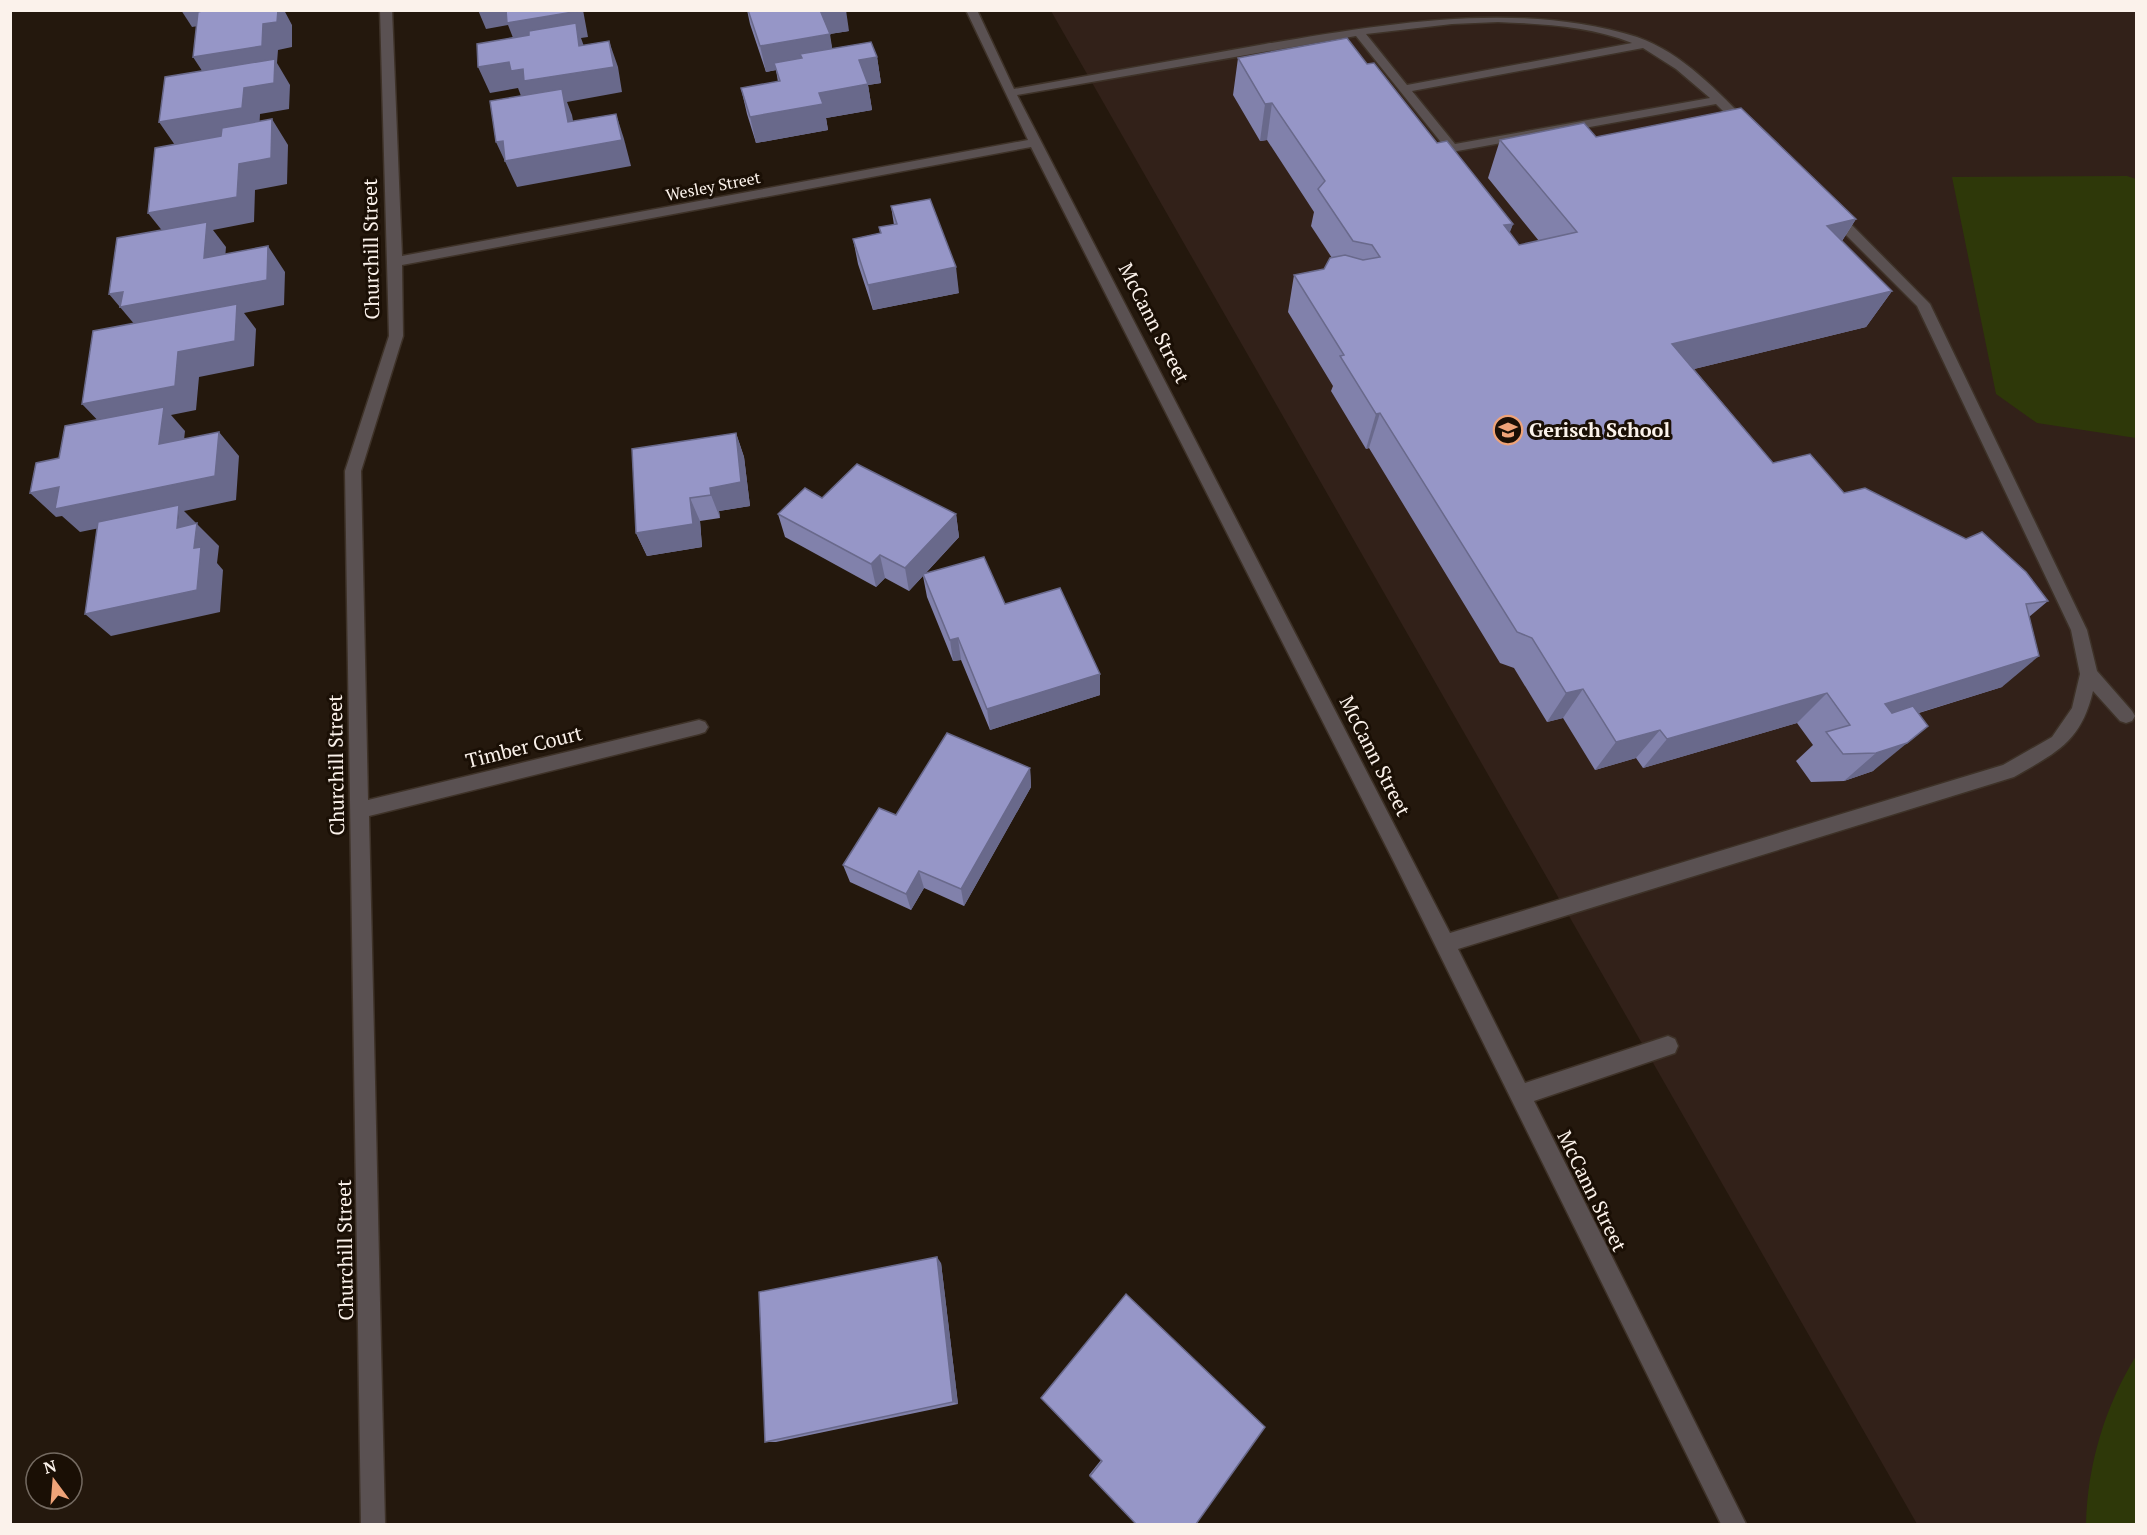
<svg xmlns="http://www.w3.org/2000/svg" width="2147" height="1535" viewBox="0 0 2147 1535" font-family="'PT Serif',serif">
<rect width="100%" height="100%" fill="#24180d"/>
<polygon fill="#322119" points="1051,11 2136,11 2136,1524 1917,1524"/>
<g fill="#2e3809">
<polygon points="2127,176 2136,179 2136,438 2037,423 1996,394 1952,177"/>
<path d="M2136 1356V1524H2086C2087 1466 2105 1406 2136 1356Z"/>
</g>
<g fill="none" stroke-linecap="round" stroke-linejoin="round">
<g stroke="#3e3228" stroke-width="3">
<path id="minor" d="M380 10H392L402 256 1028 140 966 10H977L1014 89C1098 74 1181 59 1265 44 1384 24 1519 0 1637 37 1683 53 1718 92 1751 125V131H1743L1716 104 1452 152 1448 151 1356 36 1017 95 1450 933 2003 765 2052 737 2072 708 2080 674 2071 630 1917 306 1827 216V210H1837L1930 304 2087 630 2097 671 2132 711 2135 716 2132 721 2126 723 2120 721 2093 691C2081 742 2057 752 2014 777L1458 949 1525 1083 1668 1036 1675 1039 1678 1046 1675 1053 1534 1101 1746 1524H1721L1394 862 1031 147 402 265 403 336 361 471 368 800 699 720 705 722 708 727 705 732 699 734 369 816 385 1524H361L345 471 389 336ZM1498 22C1543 24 1590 26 1632 43L1407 85 1366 34 1452 24ZM1643 48 1676 69 1710 98 1455 144 1412 91Z"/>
</g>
<use href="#minor" fill="#5a5152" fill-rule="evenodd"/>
</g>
<g fill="#8181ab">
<polygon points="747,10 849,31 829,34 832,48 877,57 881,83 868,85 872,110 826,118 828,130 756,143 747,114 741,88 778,82 776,70 766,72 750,24"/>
<polygon points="1238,58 1367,64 1437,143 1513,224 1509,233 1519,245 1539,241 1488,178 1500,140 1596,137 1856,219 1842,241 1892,291 1866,327 1694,369 1773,463 1844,493 2048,601 2029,617 2002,687 1919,713 1873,771 1844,781 1811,782 1796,761 1813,745 1797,723 1643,768 1636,758 1595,770 1563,718 1547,722 1514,668 1500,663 1369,448 1366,449 1331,391 1333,386 1288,312 1294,275 1324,269 1332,258 1311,226 1314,212 1267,140 1260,141 1233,95"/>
<polygon points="891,206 959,293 873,310 858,264 853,239 880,233 879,227 894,225"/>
<polygon points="736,433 744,457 750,506 719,511 720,518 700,521 702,547 647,556 636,533"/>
<polygon points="822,498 956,514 959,537 925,574 1005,604 1100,674 1100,695 990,730 961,660 953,661 927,597 923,576 909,591 885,578 876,587 785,537 778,514"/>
<polygon points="1030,768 1031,787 964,906 924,888 911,910 850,882 843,865 896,815"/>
<polygon points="941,1263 958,1404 776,1442 765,1442"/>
<polygon points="1265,1427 1090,1476 1089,1475 1101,1460"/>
</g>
<g fill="#69698b">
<polygon points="181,10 268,10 268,15 192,27"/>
<polygon points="278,10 284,10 292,25 292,47 278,50 277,63 290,85 289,109 260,114 259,134 177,148 159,122 210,83 193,57 263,24"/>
<polygon points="478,10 583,10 588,37 581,38 585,49 609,41 618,67 622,92 567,102 572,115 578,148 521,96 518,88 490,93 478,67 517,48 508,25 486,29"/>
<polygon points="820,10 846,10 849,31 824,35"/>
<polygon points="830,34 834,60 803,66 774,63 776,70 766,72 760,46"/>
<polygon points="877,57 881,83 868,85 872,110 826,118 828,130 756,143 750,117 859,60"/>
<polygon points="1272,103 1267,140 1260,141 1265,104"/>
<polygon points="616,114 624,139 631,166 517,187 496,142"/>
<polygon points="272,119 288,145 287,184 255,190 254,222 213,230 226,247 223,284 168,238 148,213 239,164"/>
<polygon points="1856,219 1832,256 1827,226"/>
<polygon points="1513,224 1499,261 1504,225"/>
<polygon points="268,246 285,272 284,305 244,313 256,329 254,366 199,377 196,410 171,415 185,431 181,468 106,429 82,404 141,332 109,294"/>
<polygon points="956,267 959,293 873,310 868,285"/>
<polygon points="1892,291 1866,327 1653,379 1672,344"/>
<polygon points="1380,413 1369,448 1366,449 1376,414"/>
<polygon points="219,432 239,456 236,500 184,511 219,546 217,563 223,570 220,612 111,636 85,614 177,528 179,512 80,532 62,516 56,517 30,493"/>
<polygon points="736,433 744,457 750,506 719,511 720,518 711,495 710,488"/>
<polygon points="690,498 700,521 702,547 647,556 636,533"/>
<polygon points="956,514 959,537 909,591 905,568"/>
<polygon points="880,555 885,578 876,587 871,564"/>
<polygon points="958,638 961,660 953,661 950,640"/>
<polygon points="2039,656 2002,687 1853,733 1885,704"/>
<polygon points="1100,674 1100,695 990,730 987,709"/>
<polygon points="1583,689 1563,718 1547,722 1566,693"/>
<polygon points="1827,693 1797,723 1643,768 1667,739"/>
<polygon points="1928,726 1873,771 1844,781 1876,753"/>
<polygon points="1660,730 1636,758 1595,770 1616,742"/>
<polygon points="1030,768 1031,787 964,906 961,889"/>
<polygon points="919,871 924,888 911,910 906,894"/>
<polygon points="937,1257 941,1263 958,1404 953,1402"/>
</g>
<g fill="#9696c7" stroke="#69698b" stroke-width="1.5">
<polygon points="206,10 278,10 277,22 263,24 262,46 193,57 198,12"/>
<polygon points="506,10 579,10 579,11 507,23"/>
<polygon points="748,10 820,10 830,34 760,46"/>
<polygon points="576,23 579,46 609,41 614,67 524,81 523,69 511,71 509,62 478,67 477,44 529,35 529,31"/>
<polygon points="1347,38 1367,64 1374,63 1437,143 1447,141 1513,224 1504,225 1519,245 1577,232 1500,140 1584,123 1596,137 1741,108 1856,219 1827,226 1892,291 1672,344 1773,463 1810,454 1844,493 1865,488 1966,539 1982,532 2026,572 2048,601 2026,604 2039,656 1885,704 1892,713 1913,706 1928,726 1907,743 1876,753 1843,754 1826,732 1850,725 1827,693 1667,739 1660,730 1616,742 1583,689 1566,693 1532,638 1517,632 1380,413 1376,414 1340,356 1344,355 1294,275 1324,269 1330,258 1345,255 1363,260 1380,257 1372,245 1353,241 1318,189 1325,181 1272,103 1265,104 1238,58"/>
<polygon points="871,42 877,57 859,60 868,84 819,93 823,104 750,117 741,88 780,81 774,63 802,58 800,54"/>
<polygon points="275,59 274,83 244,88 242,108 159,122 165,77"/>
<polygon points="562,89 568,122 616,114 622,140 505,161 503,141 496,142 490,101"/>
<polygon points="272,119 271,158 239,164 237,197 148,213 155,148 221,136 222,128"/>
<polygon points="930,199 956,267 868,285 853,239 881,233 879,227 897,224 891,206"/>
<polygon points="207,222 204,258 268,246 267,280 120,307 123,292 109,294 117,238"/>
<polygon points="237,304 235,341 178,352 175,386 82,404 93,331"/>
<polygon points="164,407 159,444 219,432 215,476 55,509 59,487 30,493 36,463 59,458 65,426"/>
<polygon points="736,433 741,482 710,488 711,495 690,498 693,524 636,533 632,449"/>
<polygon points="857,464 956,514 905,568 880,555 871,564 778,514 805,488 822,498"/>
<polygon points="179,505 177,528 197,523 194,548 201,547 197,590 85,614 98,522"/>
<polygon points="984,557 1005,604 1060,588 1100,674 987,709 958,638 950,640 923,574"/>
<polygon points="947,733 1030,768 961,889 919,871 906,894 843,865 879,808 896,815"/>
<polygon points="937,1257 953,1402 765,1442 759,1292"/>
<polygon points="1126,1294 1265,1427 1196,1524 1136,1524 1090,1476 1102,1461 1041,1398"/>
</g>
<defs>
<g id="school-ring" transform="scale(1.5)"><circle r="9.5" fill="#1a0f05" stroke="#efa378" stroke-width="1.5"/><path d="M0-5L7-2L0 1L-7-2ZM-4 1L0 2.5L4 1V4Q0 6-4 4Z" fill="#efa378"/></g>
</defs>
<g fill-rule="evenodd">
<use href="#school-ring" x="1508" y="430"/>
</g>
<g text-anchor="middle" stroke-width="6" stroke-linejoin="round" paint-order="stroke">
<g font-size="16" fill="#fbf2eb" stroke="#1a0f05">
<text transform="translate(713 186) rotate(-11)" y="6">Wesley Street</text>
</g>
<g font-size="20" fill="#fbf2eb" stroke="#1a0f05">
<text transform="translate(371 249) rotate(-91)" y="7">Churchill Street</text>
<text transform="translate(1154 323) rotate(63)" y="7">McCann Street</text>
<text transform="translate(524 747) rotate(-14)" y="7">Timber Court</text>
<text transform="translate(1375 756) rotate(63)" y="7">McCann Street</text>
<text transform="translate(336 765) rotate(-91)" y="7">Churchill Street</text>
<text transform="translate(1592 1191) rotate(64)" y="7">McCann Street</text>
<text transform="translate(345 1250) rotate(-91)" y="7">Churchill Street</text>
</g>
<g font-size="20" font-weight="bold" fill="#fbf2eb" stroke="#1a0f05" text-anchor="start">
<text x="1529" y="437">Gerisch School</text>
</g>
</g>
<rect width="2147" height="1535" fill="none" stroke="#fbf2eb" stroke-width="24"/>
<g transform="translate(54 1481) rotate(344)"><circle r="28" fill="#1a0f05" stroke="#746a61" stroke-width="1.5"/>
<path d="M0-4.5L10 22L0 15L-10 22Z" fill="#efa378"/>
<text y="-9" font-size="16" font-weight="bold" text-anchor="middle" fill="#fbf2eb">N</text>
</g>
</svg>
